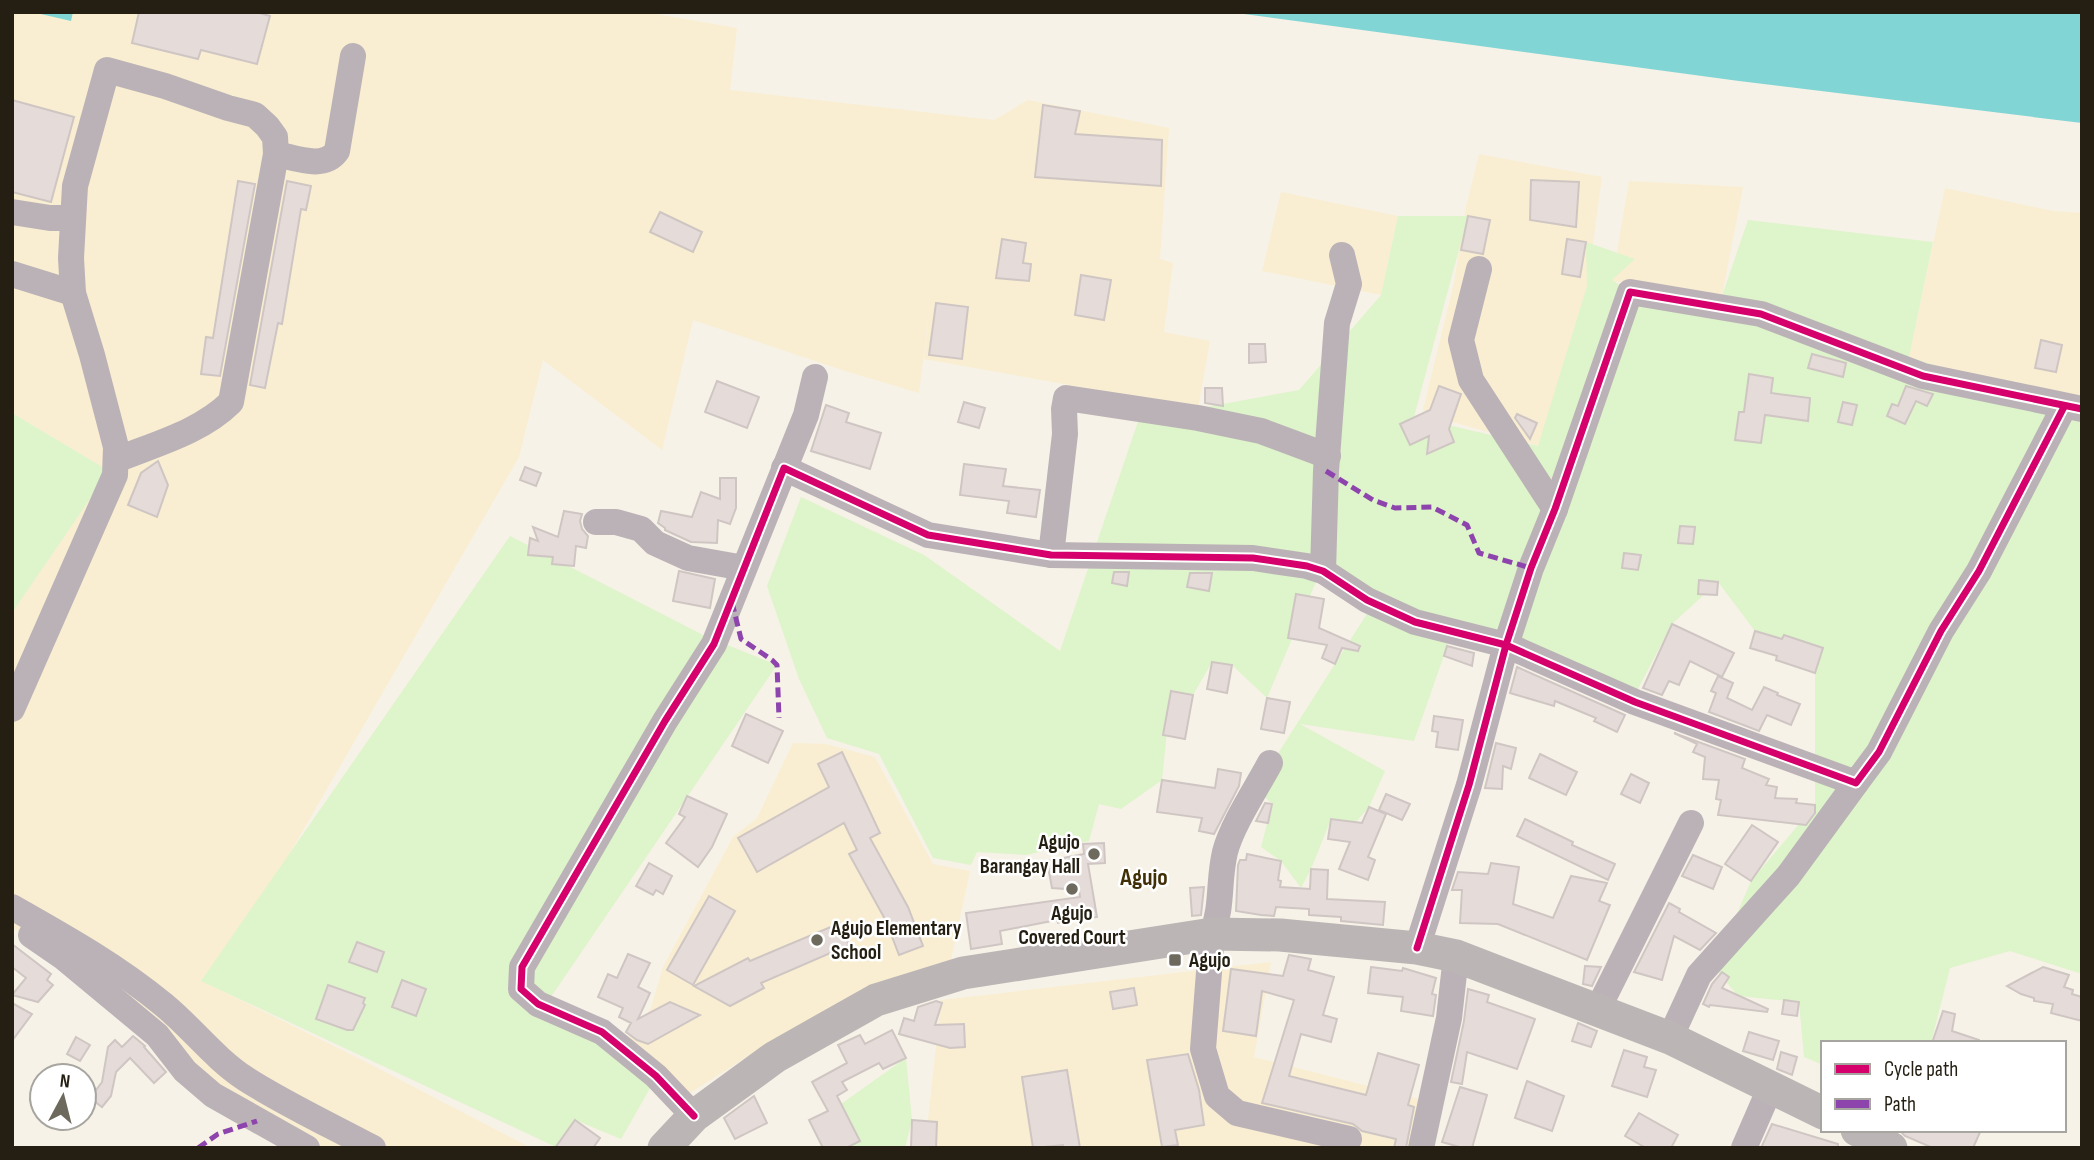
<svg xmlns="http://www.w3.org/2000/svg" width="2094" height="1160" viewBox="0 0 2094 1160" font-family="'Sofia Sans Condensed',sans-serif">
<rect width="100%" height="100%" fill="#f7f2e7"/>
<g fill="#f9eed1">
<polygon points="12,12 644,12 737,28 730,90 994,120 1028,100 1169,128 1160,259 1173,263 1164,332 1210,341 1198,408 924,359 931,295 919,393 845,371 693,320 662,450 543,360 519,457 287,858 202,981 362,1060 531,1148 299,1148 59,957 12,927 12,613 109,471 12,413"/>
<polygon points="1479,154 1602,177 1587,286 1539,446 1449,421 1423,410 1454,283 1466,207"/>
<polygon points="1629,181 1743,187 1722,296 1612,281"/>
<polygon points="1945,188 2053,211 2082,213 2082,400 1975,378 1909,357"/>
<polygon points="1281,192 1398,216 1381,295 1262,271"/>
<polygon points="793,743 826,744 875,757 933,864 970,871 949,969 764,1046 690,1093 625,1043 651,1008 663,967 733,837 757,818"/>
<polygon points="1271,962 1254,1057 1427,1101 1415,1148 925,1148 941,1000"/>
</g>
<g fill="#def4ca">
<polygon points="1398,216 1468,216 1414,417 1538,446 1587,286 1586,242 1635,259 1612,280 1630,292 1722,296 1748,220 1933,242 1909,357 1975,378 2082,400 2082,974 2010,951 1950,968 1931,1043 1823,1043 1823,1065 1804,1057 1799,1002 1738,996 1714,967 1751,881 1815,805 1815,673 1823,648 1755,631 1718,582 1672,624 1629,706 1318,577 1267,698 1232,665 1212,662 1193,695 1171,692 1162,780 1121,809 1099,804 1089,841 1026,855 977,852 971,865 933,858 879,754 827,738 799,679 767,586 801,497 924,555 1060,651 1146,398 1206,407 1299,390 1381,295"/>
<polygon points="12,413 109,471 12,613"/>
<polygon points="510,536 705,636 777,665 540,1013 599,1037 653,1083 621,1139 575,1120 556,1147 201,981"/>
<polygon points="1370,609 1450,638 1414,741 1300,724 1385,771 1369,807 1356,822 1331,819 1311,869 1301,888 1281,861 1261,847 1272,804 1256,788"/>
<polygon points="906,1058 912,1120 905,1148 846,1148 860,1140 841,1104"/>
</g>
<g fill="#81d6d5">
<polygon points="32,12 73,12 71,21"/>
<polygon points="1229,12 2082,12 2082,123 1739,81"/>
</g>
<g fill="#e5dcd9" stroke="#cfc6c4" stroke-width="2">
<polygon points="139,12 256,12 270,16 257,64 201,50 198,59 132,43"/>
<polygon points="12,100 74,117 51,202 12,192"/>
<polygon points="1043,105 1080,111 1075,134 1162,140 1161,186 1035,177"/>
<polygon points="1531,180 1579,182 1576,227 1530,220"/>
<polygon points="238,181 255,184 220,376 201,374 206,337 213,338"/>
<polygon points="287,181 311,186 306,210 301,209 282,324 278,323 265,388 250,385"/>
<polygon points="660,212 702,232 693,252 650,232"/>
<polygon points="1468,216 1490,220 1483,254 1461,250"/>
<polygon points="1002,239 1026,243 1023,263 1031,264 1029,281 996,278"/>
<polygon points="1567,239 1586,242 1580,277 1562,274"/>
<polygon points="1081,275 1111,280 1104,320 1075,315"/>
<polygon points="936,303 968,307 962,359 929,355"/>
<polygon points="2041,340 2062,345 2056,372 2035,368"/>
<polygon points="1249,344 1265,344 1266,362 1249,363"/>
<polygon points="1812,354 1846,363 1843,377 1808,368"/>
<polygon points="1749,374 1773,378 1771,393 1810,398 1808,421 1765,415 1761,443 1735,440 1739,412 1744,412"/>
<polygon points="717,381 759,397 747,428 705,412"/>
<polygon points="1439,386 1461,394 1449,429 1454,442 1427,454 1429,436 1410,445 1400,424 1430,410"/>
<polygon points="1906,386 1933,394 1927,406 1916,401 1905,424 1887,416 1892,404 1898,406"/>
<polygon points="1205,388 1222,388 1223,406 1205,403"/>
<polygon points="964,402 985,408 979,428 958,422"/>
<polygon points="1843,402 1857,405 1852,425 1838,422"/>
<polygon points="826,405 849,413 846,422 881,433 870,469 811,451"/>
<polygon points="1517,414 1537,423 1530,439 1515,418"/>
<polygon points="158,461 168,485 157,517 128,505 141,473"/>
<polygon points="964,464 1006,469 1003,486 1040,490 1036,517 1007,513 1009,501 960,495"/>
<polygon points="525,467 541,473 536,486 520,480"/>
<polygon points="720,478 736,478 736,508 730,524 718,520 717,543 691,542 665,530 665,528 658,523 661,511 692,517 701,492 720,499"/>
<polygon points="564,511 582,514 580,521 582,529 588,536 586,548 576,546 574,566 552,564 553,557 528,555 530,538 538,541 533,527 558,537"/>
<polygon points="1680,526 1695,527 1693,544 1678,543"/>
<polygon points="1624,553 1641,555 1638,570 1622,568"/>
<polygon points="679,571 715,579 710,608 673,601"/>
<polygon points="1114,572 1129,572 1127,586 1112,583"/>
<polygon points="1190,573 1212,573 1209,591 1187,587"/>
<polygon points="1699,580 1718,582 1717,595 1698,594"/>
<polygon points="1296,594 1324,599 1319,628 1360,646 1358,651 1342,648 1335,664 1322,658 1327,645 1288,638"/>
<polygon points="1672,624 1734,653 1722,677 1690,661 1679,685 1669,681 1662,695 1643,688"/>
<polygon points="1755,631 1782,639 1784,635 1823,648 1815,673 1776,660 1777,656 1750,648"/>
<polygon points="1447,646 1474,653 1472,666 1444,656"/>
<polygon points="1212,662 1232,665 1227,693 1207,689"/>
<polygon points="1517,667 1625,715 1617,732 1594,721 1596,718 1555,701 1554,706 1510,693"/>
<polygon points="1718,676 1733,683 1727,698 1752,710 1764,687 1778,693 1777,695 1800,704 1791,725 1767,715 1759,731 1709,712 1716,693 1711,691"/>
<polygon points="1171,691 1193,695 1185,739 1163,735"/>
<polygon points="1267,698 1290,702 1284,733 1261,729"/>
<polygon points="746,714 783,731 768,763 732,746"/>
<polygon points="1434,716 1463,720 1458,750 1436,747 1438,732 1432,731"/>
<polygon points="1674,733 1745,759 1742,768 1769,779 1766,785 1777,787 1775,798 1797,799 1796,803 1815,805 1815,813 1806,825 1718,815 1721,800 1716,799 1719,780 1703,779 1705,757 1693,752 1697,744"/>
<polygon points="1496,743 1516,748 1511,769 1503,766 1502,789 1485,788"/>
<polygon points="842,752 880,833 870,838 908,907 923,946 899,955 886,921 849,854 857,850 844,823 757,872 738,838 829,787 818,764"/>
<polygon points="1540,754 1577,772 1566,795 1529,778"/>
<polygon points="1218,769 1241,773 1239,786 1214,834 1199,831 1202,818 1157,812 1162,780 1215,788"/>
<polygon points="1631,774 1649,783 1640,803 1621,794"/>
<polygon points="1386,794 1410,804 1402,820 1379,810"/>
<polygon points="687,796 727,814 712,847 698,867 666,843 685,817 679,814"/>
<polygon points="1265,803 1272,804 1268,823 1256,821"/>
<polygon points="1369,807 1386,814 1368,857 1375,860 1368,880 1339,869 1350,842 1328,839 1331,819 1362,823"/>
<polygon points="1525,819 1573,842 1572,845 1615,864 1608,880 1517,836"/>
<polygon points="1752,825 1778,842 1751,881 1725,864"/>
<polygon points="1104,843 1105,863 1088,864 1097,917 1058,923 1057,920 1000,931 1002,944 971,949 966,913 1080,897 1079,890 1052,888 1047,861 1084,854 1083,844"/>
<polygon points="1247,854 1281,861 1278,880 1281,881 1280,887 1310,889 1311,869 1328,870 1327,899 1385,902 1383,925 1341,921 1341,917 1309,915 1309,909 1276,907 1274,916 1261,915 1236,911 1238,865 1240,860 1246,860"/>
<polygon points="1693,855 1722,867 1713,889 1682,876"/>
<polygon points="649,863 672,876 663,894 656,890 653,895 636,886"/>
<polygon points="1491,863 1519,867 1513,904 1553,918 1571,876 1607,883 1599,901 1610,905 1587,960 1498,924 1460,923 1462,890 1452,890 1458,872 1488,874"/>
<polygon points="1204,887 1201,915 1192,916 1190,888"/>
<polygon points="709,896 735,911 693,985 667,970"/>
<polygon points="1669,903 1680,909 1679,912 1716,933 1700,950 1674,936 1662,980 1634,972"/>
<polygon points="840,923 849,945 761,983 764,988 730,1006 694,986 748,958 750,961"/>
<polygon points="357,942 384,952 377,972 349,962"/>
<polygon points="12,944 51,974 47,980 53,985 38,1002 12,995 26,978 12,967"/>
<polygon points="628,954 650,963 638,987 650,993 638,1019 670,1002 700,1015 648,1044 637,1040 626,1032 631,1023 619,1017 623,1008 598,997 608,974 617,978"/>
<polygon points="1289,955 1311,959 1308,970 1334,977 1323,1015 1337,1019 1331,1042 1301,1034 1289,1076 1366,1095 1378,1053 1419,1065 1408,1105 1414,1107 1406,1148 1394,1148 1396,1139 1362,1131 1353,1124 1262,1103 1294,1000 1262,991 1256,1036 1223,1031 1231,969 1283,976"/>
<polygon points="1585,966 1601,967 1592,986 1583,984"/>
<polygon points="1371,967 1402,971 1403,968 1436,978 1432,994 1436,995 1433,1016 1401,1011 1403,997 1368,993"/>
<polygon points="2043,967 2069,975 2064,987 2073,990 2072,994 2082,997 2082,1021 2051,1013 2053,1004 2034,1001 2034,998 2021,994 2007,986"/>
<polygon points="1722,972 1729,977 1722,988 1768,1009 1767,1012 1710,1005 1709,1007 1703,1004 1712,984"/>
<polygon points="402,980 426,989 416,1016 392,1007"/>
<polygon points="328,985 365,998 363,1003 365,1005 353,1030 347,1030 316,1019"/>
<polygon points="1134,988 1137,1005 1113,1009 1110,992"/>
<polygon points="1468,989 1489,995 1487,1002 1535,1019 1517,1069 1467,1052 1462,1084 1451,1082 1464,1021"/>
<polygon points="1784,1000 1799,1002 1797,1016 1782,1014"/>
<polygon points="936,1001 942,1003 935,1025 964,1024 965,1047 950,1048 899,1034 904,1018 914,1021 918,1007"/>
<polygon points="12,1003 32,1014 12,1041"/>
<polygon points="1943,1011 1955,1014 1952,1031 1979,1040 1979,1043 1932,1043"/>
<polygon points="1578,1023 1597,1031 1591,1047 1572,1041"/>
<polygon points="892,1030 906,1058 883,1069 879,1063 842,1082 847,1090 837,1096 860,1141 846,1148 823,1148 809,1120 828,1111 812,1082 847,1063 838,1045 860,1035 865,1044"/>
<polygon points="1749,1032 1779,1041 1773,1060 1743,1051"/>
<polygon points="133,1036 145,1046 144,1047 166,1072 154,1083 130,1058 116,1072 111,1096 102,1107 90,1098 102,1082 108,1047 115,1040 122,1047"/>
<polygon points="76,1037 90,1045 80,1061 67,1054"/>
<polygon points="1624,1050 1647,1057 1644,1067 1656,1070 1647,1097 1612,1086"/>
<polygon points="1781,1052 1797,1057 1792,1075 1777,1069"/>
<polygon points="1188,1054 1199,1090 1204,1125 1175,1130 1178,1145 1162,1147 1147,1060"/>
<polygon points="1067,1070 1080,1148 1063,1148 1063,1145 1033,1148 1022,1077"/>
<polygon points="1527,1081 1564,1096 1552,1131 1515,1118"/>
<polygon points="1460,1087 1487,1095 1472,1148 1463,1148 1442,1142"/>
<polygon points="754,1096 767,1123 735,1139 724,1118"/>
<polygon points="1639,1113 1678,1135 1671,1148 1646,1148 1625,1136"/>
<polygon points="575,1120 600,1138 593,1148 555,1148"/>
<polygon points="912,1120 937,1122 936,1148 911,1148"/>
<polygon points="1772,1124 1838,1144 1838,1148 1761,1148"/>
<polygon points="1899,1130 1981,1130 1973,1148 1933,1148 1905,1136"/>
</g>
<g fill="none" stroke-linecap="round" stroke-linejoin="round">
<g stroke="#bbb2b7" stroke-width="26">
<path d="M276 154C296 158 324 170 337 151L353 56"/>
<polyline points="12,212 50,218 72,218"/>
<polyline points="1479,269 1461,340 1471,380 1555,509"/>
<polyline points="12,274 73,293"/>
<polyline points="784,468 928,535 1051,555 1253,558 1307,566 1323,571 1367,600 1415,622 1506,645 1635,702 1856,783 1879,752 1941,631 1979,571 2064,407"/>
<polyline points="596,522 616,522 641,529 655,543 688,558 744,568"/>
<polyline points="1051,555 1065,434 1064,409 1066,398 1198,418 1261,431 1328,456"/>
<polyline points="1323,571 1326,471 1337,323 1349,284 1342,255"/>
<path d="M12 709 115 475 116 447 92 355 73 293 71 258 75 186 107 70 165 86 228 108 255 115 267 126 275 137 276 154 231 402C201 432 155 444 116 460"/>
<path d="M1270 763C1256 789 1232 825 1225 852 1218 881 1223 906 1212 934L1203 1049 1217 1096 1237 1113 1349 1139"/>
<path d="M12 907C65 937 117 966 164 1005 192 1028 215 1059 246 1079 285 1104 332 1126 373 1148"/>
<polyline points="31,935 63,957 157,1035 185,1071 213,1095 307,1148"/>
<polyline points="1417,948 1469,785 1506,645 1531,568 1555,509 1630,292 1761,314 1923,376 2082,409"/>
<polyline points="1598,1009 1691,823"/>
<polyline points="1670,1038 1699,975 1788,876 1856,783"/>
<polyline points="694,1116 656,1076 602,1032 538,1004 521,989 522,967 665,721 714,644 806,415 815,377"/>
<polyline points="1421,1148 1449,1018 1456,956"/>
<polyline points="1744,1148 1771,1086"/>
</g>
<g stroke="#bcb5b5" stroke-width="33">
<polyline points="1857,1130 1891,1148"/>
<polyline points="664,1148 694,1116 775,1057 876,1000 963,973 1212,934 1280,935 1417,948 1456,956 1670,1038 1823,1113"/>
</g>
<g stroke="#8e44ad" stroke-width="5" stroke-dasharray="10 5" stroke-linecap="butt">
<polyline points="1326,471 1373,500 1395,508 1432,507 1467,525 1479,553 1531,568"/>
<polyline points="732,602 741,639 772,660 777,665 779,718"/>
<polyline points="198,1148 218,1134 257,1121"/>
</g>
<g stroke="#fff" stroke-width="11">
<g id="cycleway">
<polyline points="1417,948 1469,785 1506,645 1531,568 1555,509 1630,292 1761,314 1923,376 2082,409"/>
<polyline points="694,1116 656,1076 602,1032 538,1004 521,989 522,967 665,721 714,644 784,468 928,535 1051,555 1253,558 1307,566 1323,571 1367,600 1415,622 1506,645 1635,702 1856,783 1879,752 1941,631 1979,571 2064,407"/>
</g>
</g>
<use href="#cycleway" stroke="#d6006c" stroke-width="7"/>
</g>
<g fill="#6e695d" stroke="#fff" stroke-width="2.5">
<circle cx="1094" cy="854" r="7"/>
<circle cx="1072" cy="889" r="7"/>
<circle cx="817" cy="940" r="7"/>
<rect x="1168" y="953" width="14" height="14" rx="3.5"/>
</g>
<g text-anchor="middle" stroke-width="5" stroke-linejoin="round" paint-order="stroke">
<g font-size="21" font-weight="bold" fill="#241f12" stroke="#fff" text-anchor="start">
<text x="1080" y="849" text-anchor="end">Agujo<tspan x="1080" dy="24">Barangay Hall</tspan></text>
<text x="1072" y="920" text-anchor="middle">Agujo<tspan x="1072" dy="24">Covered Court</tspan></text>
<text x="831" y="935">Agujo Elementary<tspan x="831" dy="24">School</tspan></text>
<text x="1189" y="967">Agujo</text>
</g>
<g font-size="24" font-weight="bold" fill="#412f07" stroke="#fff">
<text x="1144" y="885">Agujo</text>
</g>
</g>
<rect width="2094" height="1160" fill="none" stroke="#241f12" stroke-width="28"/>
<rect x="1821" y="1041" width="245" height="91" fill="#ffffff" stroke="#a7a5a0" stroke-width="2"/>
<rect x="1835" y="1064" width="35" height="10" fill="#d6006c" stroke="#a7a5a0" stroke-width="2"/>
<text x="1884" y="1076" font-size="21" fill="#241f12">Cycle path</text>
<rect x="1835" y="1099" width="35" height="10" fill="#8e44ad" stroke="#a7a5a0" stroke-width="2"/>
<text x="1884" y="1111" font-size="21" fill="#241f12">Path</text>
<g transform="translate(63 1097) rotate(7)"><circle r="33" fill="#ffffff" stroke="#a7a5a0" stroke-width="2"/>
<path d="M0-5L12 26L0 18L-12 26Z" fill="#6e695d"/>
<text y="-10" font-size="19" font-weight="bold" text-anchor="middle" fill="#241f12">N</text>
</g>
</svg>
